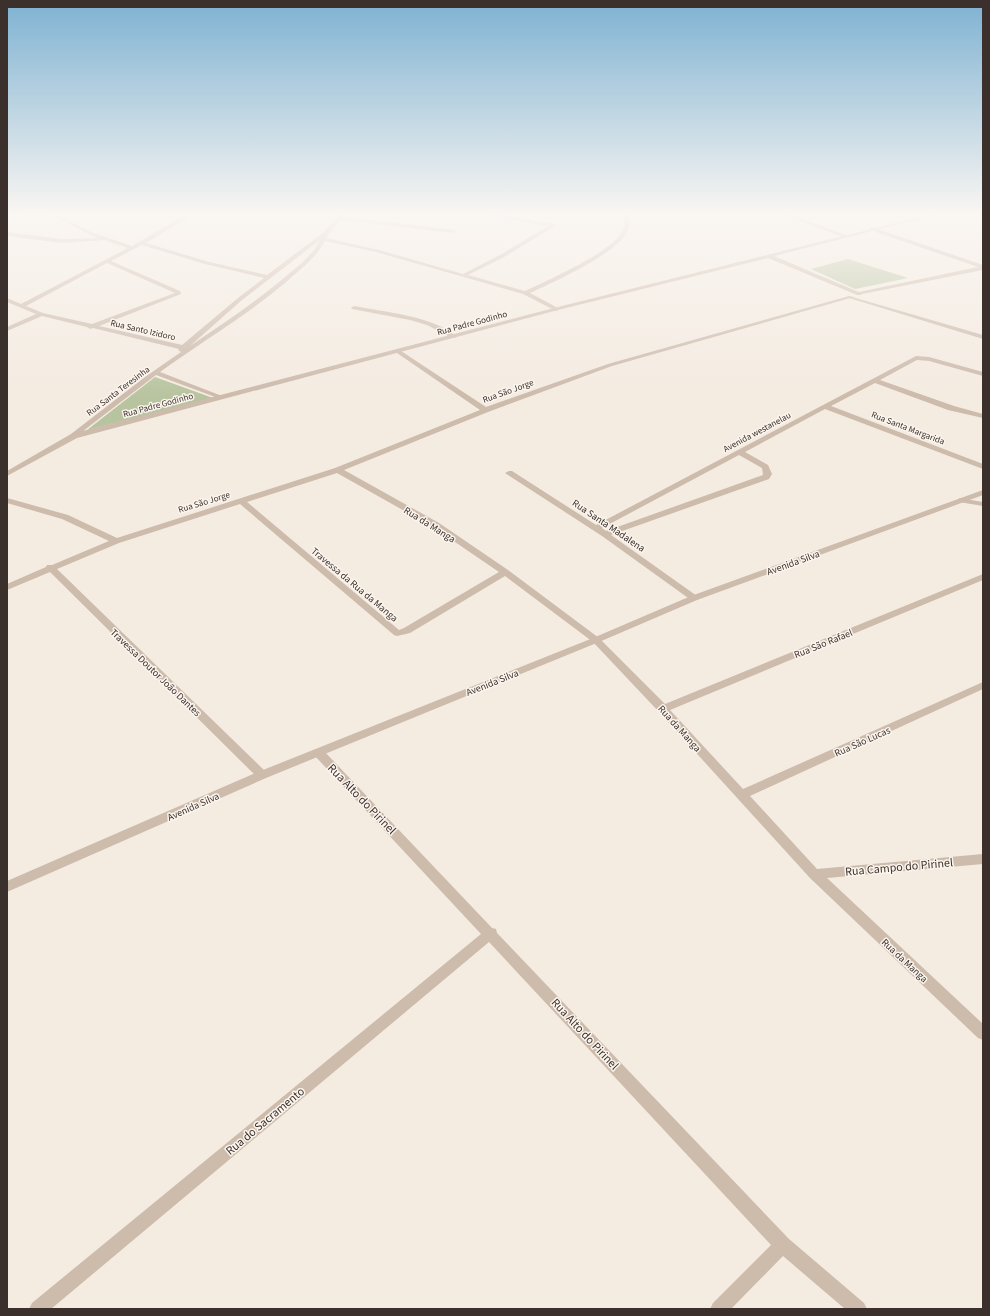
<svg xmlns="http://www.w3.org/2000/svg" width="990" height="1316" viewBox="0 0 990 1316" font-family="'Source Sans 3',sans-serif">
<rect width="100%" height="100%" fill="#f4ebe1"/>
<g fill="#b8c4a0">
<polygon points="848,259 908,278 855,289 811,269"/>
<polygon points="155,377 213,398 87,430"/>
</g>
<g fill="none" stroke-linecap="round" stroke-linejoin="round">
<path fill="#cdbbac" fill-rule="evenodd" d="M354 306C384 312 434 316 457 337L452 338 427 325 410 320 352 309 351 308Z"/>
<g fill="#cdbbac" fill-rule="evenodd">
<path d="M7 212 44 214 62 217 91 232 132 246 183 216V214L180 212H187V218L146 243 209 262 267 275 324 232 341 212H346L342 217 456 230 454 233 340 220 326 238 379 250 463 274 500 255 548 226 469 212H480L555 224V226L504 257 468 275 525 291C546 281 615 251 623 230 625 224 624 218 624 212H628C629 218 630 225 628 230 619 253 552 283 530 293L558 308V310L556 311 523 294 376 252 325 241C318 254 306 265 294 275 253 312 205 339 160 372L222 396V398H218L156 375 74 438H71V434L145 377 181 352 178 350 179 349 93 328 90 329 87 327 42 316 7 331V327L36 314 7 302V298L21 304 128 248 104 240 62 243 7 236V232L62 239 97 238 59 219 7 213ZM320 240C314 253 302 263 291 272 260 299 224 323 190 346L242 300ZM142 245 205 264 264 278 238 298 182 345 99 326 181 294 180 291 111 261ZM107 263 175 293 92 324 43 313 26 306Z"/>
<polygon points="777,212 783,212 848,236 843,237"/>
<polygon points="872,227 983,265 983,270 857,295 856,294 859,292 978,267 870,230"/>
<path d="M849 296 854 297 612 366 488 412 344 470 439 523 508 570 599 638 665 704 983 574V580L670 710 743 789 983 682V689L750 796 817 869 983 854V864L827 878 983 1024V1040L978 1038 810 878 659 712 593 642 505 576 410 633 397 636 394 635 240 504 119 543 57 569 266 772 268 775 266 778H258L50 572 7 590V584L46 567 47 565H52L109 541 62 519 7 503V498L68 515 117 538 335 468 480 410 397 353V351H401L486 407 608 364ZM337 473 433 527 499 572 404 628 399 630 247 502Z"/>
<path d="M916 356 929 357 983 372V376L929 361 917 360 880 380 954 406 983 414V418L948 410 875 383 831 406 983 464V469L825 409 745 452 768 465 772 474 769 479 611 535 697 596 699 598 697 600H691L602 536 505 473 509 471H512L596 525ZM739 455 762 468 763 475 606 531 602 528Z"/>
<polygon points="959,498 983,502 983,506 959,502"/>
<polygon points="319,749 323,750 492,928 496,929 497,933 789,1239 864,1303 867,1309 845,1309 783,1256 731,1309 710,1309 713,1303 771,1245 489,942 51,1309 29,1309 32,1303 481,934 315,756 313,753 315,750"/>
</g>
<g fill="#cdbbac" fill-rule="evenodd">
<polygon points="940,212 947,212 774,256 861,293 861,295 857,295 768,258 558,310 77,438 7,476 7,471 71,434 554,308"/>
<polygon points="849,296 983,335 983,339 849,298"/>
<polygon points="983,490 983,495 697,600 599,642 266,778 7,892 7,881 258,772 593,638 691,596"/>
</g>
</g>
<linearGradient id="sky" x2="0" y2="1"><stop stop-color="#7eb2d2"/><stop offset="0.54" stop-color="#faf6f2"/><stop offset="1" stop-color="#faf6f2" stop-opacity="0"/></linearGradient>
<rect width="990" height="396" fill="url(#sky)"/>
<g text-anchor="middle" stroke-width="3" stroke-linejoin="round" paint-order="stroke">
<g font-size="9" fill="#3b302b" stroke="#fbf5ee">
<text transform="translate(472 323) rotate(-15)" y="3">Rua Padre Godinho</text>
<text transform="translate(143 330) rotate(13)" y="3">Rua Santo Izidoro</text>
<text transform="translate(118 391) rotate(-37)" y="3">Rua Santa Teresinha</text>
<text transform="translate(508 391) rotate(-20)" y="3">Rua São Jorge</text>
<text transform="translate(158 405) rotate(-15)" y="3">Rua Padre Godinho</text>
<text transform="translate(908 428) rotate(21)" y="3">Rua Santa Margarida</text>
<text transform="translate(757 432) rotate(-28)" y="3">Avenida westanelau</text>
<text transform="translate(204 502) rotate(-17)" y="3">Rua São Jorge</text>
</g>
<g font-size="10" fill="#3b302b" stroke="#fbf5ee">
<text transform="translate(430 524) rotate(32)" y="4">Rua da Manga</text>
<text transform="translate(609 525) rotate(34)" y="4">Rua Santa Madalena</text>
<text transform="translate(793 562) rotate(-20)" y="4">Avenida Silva</text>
<text transform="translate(355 584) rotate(40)" y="4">Travessa da Rua da Manga</text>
<text transform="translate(823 643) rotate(-22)" y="4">Rua São Rafael</text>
<text transform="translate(156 672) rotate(44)" y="4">Travessa Doutor João Dantes</text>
<text transform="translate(492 682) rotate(-22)" y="4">Avenida Silva</text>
<text transform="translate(680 728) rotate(48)" y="4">Rua da Manga</text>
<text transform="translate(862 741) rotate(-24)" y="4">Rua São Lucas</text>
<text transform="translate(193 806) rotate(-24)" y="4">Avenida Silva</text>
<text transform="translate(905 960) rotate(43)" y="4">Rua da Manga</text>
</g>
<g font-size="12" fill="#3b302b" stroke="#fbf5ee">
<text transform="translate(362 799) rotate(46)" y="4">Rua Alto do Pirinel</text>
<text transform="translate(899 867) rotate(-5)" y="4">Rua Campo do Pirinel</text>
<text transform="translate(585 1034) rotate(47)" y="4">Rua Alto do Pirinel</text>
<text transform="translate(265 1121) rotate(-40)" y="4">Rua do Sacramento</text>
</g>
</g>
<rect width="990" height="1316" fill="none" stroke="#3b302b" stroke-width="16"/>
</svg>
